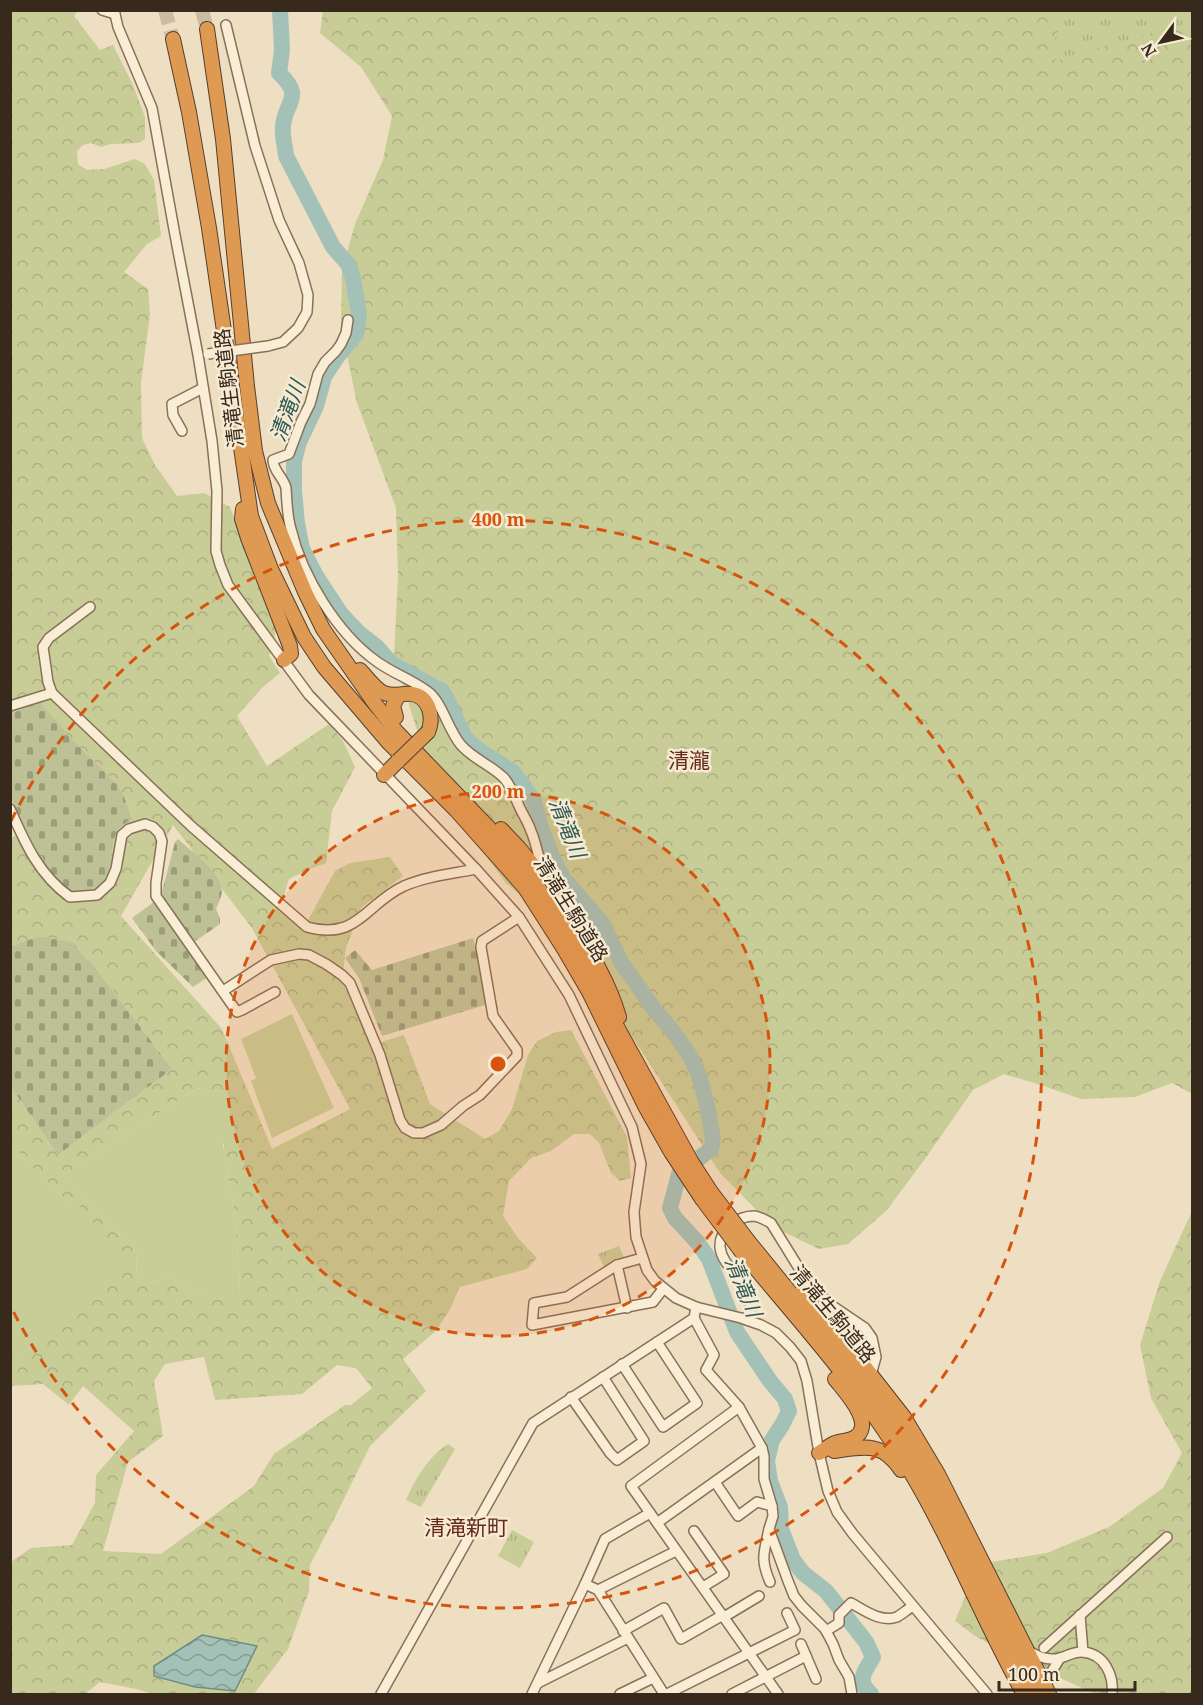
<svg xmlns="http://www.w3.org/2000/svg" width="1203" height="1705" viewBox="0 0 1203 1705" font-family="'Noto Serif','Noto Sans JP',serif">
<defs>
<pattern id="forest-crowns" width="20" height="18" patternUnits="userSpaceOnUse" patternTransform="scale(1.5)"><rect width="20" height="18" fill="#c8cc96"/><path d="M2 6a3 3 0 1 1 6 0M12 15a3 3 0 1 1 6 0" fill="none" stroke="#adaf81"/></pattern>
<pattern id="cemetery-stones" width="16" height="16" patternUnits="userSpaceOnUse" patternTransform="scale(1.5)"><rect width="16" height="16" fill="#bec195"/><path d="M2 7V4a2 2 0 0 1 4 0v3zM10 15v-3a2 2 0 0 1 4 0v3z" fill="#9b9d79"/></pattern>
<pattern id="park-tufts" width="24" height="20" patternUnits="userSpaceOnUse" patternTransform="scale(1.5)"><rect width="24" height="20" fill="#c8cc96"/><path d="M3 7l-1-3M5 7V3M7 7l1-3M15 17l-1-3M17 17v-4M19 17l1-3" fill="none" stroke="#adaf81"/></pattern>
<pattern id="water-waves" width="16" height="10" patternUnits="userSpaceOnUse" patternTransform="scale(1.5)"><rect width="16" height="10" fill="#a4c1b7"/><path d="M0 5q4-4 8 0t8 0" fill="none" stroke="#879d94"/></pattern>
</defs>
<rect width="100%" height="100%" fill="#eedfc2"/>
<g fill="url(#forest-crowns)" fill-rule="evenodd">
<polygon points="323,10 1192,11 1192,1094 1172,1083 1135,1097 1081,1099 1044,1086 1004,1074 973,1090 927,1156 887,1210 848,1244 819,1249 773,1227 720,1173 635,1041 549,920 506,883 443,798 416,727 394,657 398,576 396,508 357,403 341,326 342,270 355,224 383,160 392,116 361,67 320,33"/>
<path d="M11 11H77L74 16 100 50 113 45 132 83 145 117V139L139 143 111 144 101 147 91 143 83 145 77 151 78 164 87 170 104 169 135 159 145 164 154 180 161 236 147 244 124 272 148 289 150 314 141 383 142 438 155 465 177 496 204 493 230 507 276 631 269 656 280 673 263 687 237 716 267 766 329 724 343 741 355 767 332 811 326 863 312 868 289 879 279 911 303 929 335 871 350 863 390 857 403 876 361 908 346 948 342 981 371 1045 404 1035 430 1104 485 1139 499 1131 512 1109 528 1055 537 1041 556 1032 571 1030 627 1137 631 1178 620 1181 611 1173 599 1143 590 1134H574L551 1151 531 1158 509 1181 503 1216 518 1238 537 1258 527 1269 460 1287 450 1309 437 1330 403 1359 426 1391 370 1446 336 1515 310 1565 309 1591 288 1649 254 1694H153L136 1689 100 1682 85 1694H11V1562L31 1548 72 1545 95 1503 96 1475 134 1431 83 1386 69 1405 43 1384 11 1386V1345L22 1356 73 1198 69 1202 28 1164 17 1150 11 1155V1087L58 1155 172 1069 91 961 87 960 73 942 40 936 11 946V838L17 835 11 821 10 798 37 857 42 855 53 878 110 873C111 849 110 830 133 818L122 792 116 783 69 736 22 704 24 708 10 714ZM173 825 252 928 350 1109 272 1149 222 1029 121 916ZM197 1088 206 1090 224 1141V1151L234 1208 240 1283 238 1290 205 1296 172 1279H163L143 1284 136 1279 137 1253 63 1176ZM204 1357 215 1400 302 1394 337 1365 356 1368 372 1388 351 1405H345L274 1454 254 1486 161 1554 103 1551 128 1462 163 1436 154 1381 165 1364Z"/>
<polygon points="1192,1211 1192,1694 1095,1694 1023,1661 975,1636 955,1621 979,1564 1047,1553 1109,1527 1163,1488 1182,1453 1151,1398 1140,1345 1160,1281"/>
</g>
<g fill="url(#cemetery-stones)">
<path d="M37 699 69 736 116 783 122 792 133 819C112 828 112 844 111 865 111 870 111 874 108 878 103 885 95 887 88 890 61 898 51 877 42 856L37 858 11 798 10 714 24 708 22 704Z"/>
<path d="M178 839C191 851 220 871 222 891 222 896 218 904 216 909L220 919V924L194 942 165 900 162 892 175 842Z"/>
<polygon points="154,902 208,977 193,987 156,951 132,918"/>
<polygon points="40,936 73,942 87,960 90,960 172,1069 58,1155 11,1087 11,946"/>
<polygon points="473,938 488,999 485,1005 382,1036 359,978 345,958 355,950 372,970"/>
</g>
<g fill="url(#park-tufts)">
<path d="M1068 10 1192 11V22L1082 52 1058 60 1052 58C1053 41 1059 25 1068 10Z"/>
<polygon points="619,1246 624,1257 613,1261 604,1267 598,1254"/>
<path d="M448 1444 455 1449 421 1507 406 1500C415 1479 429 1456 448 1444Z"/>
<polygon points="512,1530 534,1542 520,1568 498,1556"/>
</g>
<g fill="#c8cc96">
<polygon points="292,1014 334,1108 272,1138 251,1081 256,1078 241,1039"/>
<path d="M197 1088 206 1090 237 1130C231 1133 225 1138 223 1145L234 1208 240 1283 238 1290 223 1300 205 1296 172 1279H163L143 1284 136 1279 137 1253 63 1176Z"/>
<polygon points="17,1150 28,1164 69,1202 73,1198 125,1262 21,1356 10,1345 10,1155"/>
</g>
<polygon fill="url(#water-waves)" stroke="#6b8f84" stroke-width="1.5" points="202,1635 257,1646 235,1691 195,1687 154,1676 154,1666"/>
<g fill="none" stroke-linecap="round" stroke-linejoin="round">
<path stroke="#a4c1b7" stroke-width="16" d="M280 10 282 50 279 73C305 98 285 101 283 126 282 136 285 146 286 156L333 247 348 264 353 278 359 314 356 334 337 357 324 377 316 406 299 442 294 461V491L297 523 302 549 316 576 341 614 359 633 377 647 392 664 442 691 447 699 465 738 477 749 514 773 534 801 540 825 553 859 564 879 602 923 621 962 654 1009 674 1033 690 1056 699 1075 707 1105 713 1139 711 1149 679 1174 670 1208 675 1218 698 1243 709 1259 737 1332 770 1381 785 1399 789 1411 782 1425 772 1440 767 1461 770 1481 780 1507 781 1529 793 1560 803 1573 826 1591 866 1642 873 1657C864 1673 856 1680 871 1694"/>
<g stroke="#cabba1" stroke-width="14" stroke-dasharray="14 7" stroke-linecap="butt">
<polyline points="165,10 173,39"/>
<polyline points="202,10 207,29"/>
</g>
<g stroke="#887059" stroke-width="12">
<g id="minor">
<polyline points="102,10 115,14"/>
<polyline points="114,10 118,27 152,108 175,235 198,355 212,441 217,491 216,551 220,565 228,585 309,695 476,869 519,917 569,995 632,1127 641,1164 634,1212 636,1237 647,1270 655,1281 676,1298 696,1307 741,1318 761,1325 776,1333 790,1347 801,1361 807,1381 819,1453 828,1491 837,1512 853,1534 987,1694"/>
<polyline points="226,25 255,146 279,220 299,263 308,295 307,312 298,328 283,342 268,346"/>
<path d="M348 320 346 333 341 344 336 351 325 362 318 374 310 404 301 422 289 454 273 460C273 471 284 478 286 488 287 502 287 516 291 529 302 576 337 633 376 661 392 673 411 679 427 691 442 701 448 730 461 745 473 759 491 765 504 778 511 786 515 797 519 806 523 815 528 822 531 831 536 842 538 855 541 866L536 870"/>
<polyline points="182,431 173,415 172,404 203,388"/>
<path d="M90 607 49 638 43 647 48 682 52 693 191 826 307 927C358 941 365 904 404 886 427 876 452 874 476 869"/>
<polyline points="10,706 52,693"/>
<path d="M10 809C25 843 39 875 70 897L97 895 110 883 116 869 122 835 129 829 145 824 153 827 159 833 162 841 156 883V896L237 1012 242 1010 275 992"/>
<polyline points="223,991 271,960 299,954 309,955 326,964 342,975 350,983 380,1055 400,1120 405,1128 414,1133 423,1133 441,1125 463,1106 480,1095 517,1056 517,1050 493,1016 481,947 482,941 519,917"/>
<polyline points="642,1258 617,1265 567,1297 534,1303 532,1325 653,1302 663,1289"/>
<polyline points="617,1265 627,1308"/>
<polyline points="694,1318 714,1355 706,1370 739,1407"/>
<path d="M747 1320C749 1311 754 1301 750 1293 743 1275 722 1267 720 1247 719 1229 738 1216 754 1216 761 1217 765 1220 771 1223L810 1286 834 1307 865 1328 872 1338 876 1357 871 1375"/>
<polyline points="622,1364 663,1427 697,1403 657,1342"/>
<polyline points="571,1397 610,1453 617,1460 644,1441 603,1377"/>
<polyline points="762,1448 764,1456 764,1479 772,1506 773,1516 769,1529 788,1581 794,1596 802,1606 825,1629 833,1644 839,1660 849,1677 852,1694"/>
<polyline points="715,1482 738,1516 757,1502 772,1506"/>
<polyline points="650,1513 605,1539 585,1584 598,1590 664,1694"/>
<polyline points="657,1523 762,1448 739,1407 631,1486 778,1694"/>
<path d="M769 1529C764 1553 760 1559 770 1582"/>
<polyline points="694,1531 724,1574 703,1587"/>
<polyline points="598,1590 676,1551"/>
<polyline points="1080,1615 1083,1652"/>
<polyline points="724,1617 759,1596"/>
<polyline points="623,1631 664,1608 681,1639 723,1615"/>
<path d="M826 1631 839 1623V1615L851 1603C864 1610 881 1623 897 1617 902 1614 908 1609 913 1606"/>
<polyline points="801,1644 816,1679"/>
<polyline points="1044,1648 1167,1537"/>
<path d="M1029 1651C1038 1657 1049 1661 1060 1658 1068 1656 1074 1651 1083 1652 1105 1654 1114 1676 1112 1694"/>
<polyline points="538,1683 628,1638"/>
<polyline points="1046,1688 1049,1676 1060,1658"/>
<polyline points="381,1694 533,1423 694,1318 696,1307"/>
<polyline points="532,1694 585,1584"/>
<polyline points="620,1694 653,1678"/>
<polyline points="667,1694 795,1630 787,1613"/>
<polyline points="732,1694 806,1656"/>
</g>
</g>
<g stroke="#563e2d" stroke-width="16">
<g id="highway">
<polyline points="207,29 223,139 247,386 255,451 268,503 305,592 323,629 373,701 396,731 493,832 521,865 546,898 691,1161 711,1192"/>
<polyline points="173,39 189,112 209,228 251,516 271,569 304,637 324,667 388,742 456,810 525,888 564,949 589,992 645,1106 671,1152 702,1199"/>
<polyline points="243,509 242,519 248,538 290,646 291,654 284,660"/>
<path d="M360 670C366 676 376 690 384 693 397 698 401 692 412 694 430 697 434 718 428 732"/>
<polyline points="396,717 393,706 398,696"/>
<polyline points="384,775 398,761"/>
<polyline points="501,829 519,848 536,869"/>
<path d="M557 899C580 937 607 974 619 1017"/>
<polyline points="749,1242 877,1399 921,1469 1038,1694"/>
<path d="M741 1251C800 1322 863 1391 910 1471 953 1543 983 1621 1024 1694"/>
<polyline points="801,1293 842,1338 904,1417 938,1474 1049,1694"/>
<path d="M834 1451C864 1447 882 1441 901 1470"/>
<path d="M819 1453C824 1450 830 1445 835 1443 841 1441 848 1441 854 1438 877 1425 845 1392 835 1379"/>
</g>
</g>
<use href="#minor" stroke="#f9edd5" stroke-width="9"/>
<use href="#highway" stroke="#de9a52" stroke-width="14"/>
<g stroke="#887059" stroke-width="12" stroke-linecap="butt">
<polyline id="minor-bridge" points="208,354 268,346"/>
</g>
<g stroke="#563e2d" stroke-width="16" stroke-linecap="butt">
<g id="highway-bridge">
<polyline points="398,761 428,732"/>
<polyline points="711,1192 749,1242"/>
<polyline points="702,1199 741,1251"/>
</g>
</g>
<use href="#minor-bridge" stroke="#f9edd5" stroke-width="9"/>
<use href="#highway-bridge" stroke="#de9a52" stroke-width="14"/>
</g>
<circle cx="498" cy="1064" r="272" fill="#d6540e" fill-opacity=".12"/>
<g fill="none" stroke="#d6540e" stroke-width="3" stroke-dasharray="10 8">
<circle cx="498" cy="1064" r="272"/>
<path d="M11 821A544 544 0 1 1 11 1307"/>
</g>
<g text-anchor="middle" stroke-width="5" stroke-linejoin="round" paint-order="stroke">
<g font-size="20" fill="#38291d" stroke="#f6ead2">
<text transform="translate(229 388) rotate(-97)" y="7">清滝生駒道路</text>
<text transform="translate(571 909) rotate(58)" y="7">清滝生駒道路</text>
<text transform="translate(833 1314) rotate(50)" y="7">清滝生駒道路</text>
</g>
<g font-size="21" font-style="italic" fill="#2d5853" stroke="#f6ead2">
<text transform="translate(288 411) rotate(-70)" y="7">清滝川</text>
<text transform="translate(567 828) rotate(68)" y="7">清滝川</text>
<text transform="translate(743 1287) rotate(68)" y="7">清滝川</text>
</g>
<g font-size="21" fill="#65281d" stroke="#f6ead2">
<text x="689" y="768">清瀧</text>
<text x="466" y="1535">清滝新町</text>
</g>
</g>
<circle cx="498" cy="1064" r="9" fill="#d6540e" stroke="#f6ead2" stroke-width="3"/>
<g font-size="18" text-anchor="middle" font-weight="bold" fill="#d6540e" stroke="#f6ead2" stroke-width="5" stroke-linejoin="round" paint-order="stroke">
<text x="498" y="526">400 m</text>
<text x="498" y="798">200 m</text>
</g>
<rect width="1203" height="1705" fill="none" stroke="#38291d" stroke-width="24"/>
<g transform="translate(1161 42) rotate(237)" stroke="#f6ead2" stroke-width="4.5" paint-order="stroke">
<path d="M0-4.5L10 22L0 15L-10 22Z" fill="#38291d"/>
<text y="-9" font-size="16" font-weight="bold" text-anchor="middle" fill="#38291d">N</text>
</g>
<path d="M999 1681v9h136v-9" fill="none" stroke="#38291d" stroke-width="3"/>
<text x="1008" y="1681" font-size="18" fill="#38291d" stroke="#f6ead2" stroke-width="4.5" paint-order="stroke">100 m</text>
</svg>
